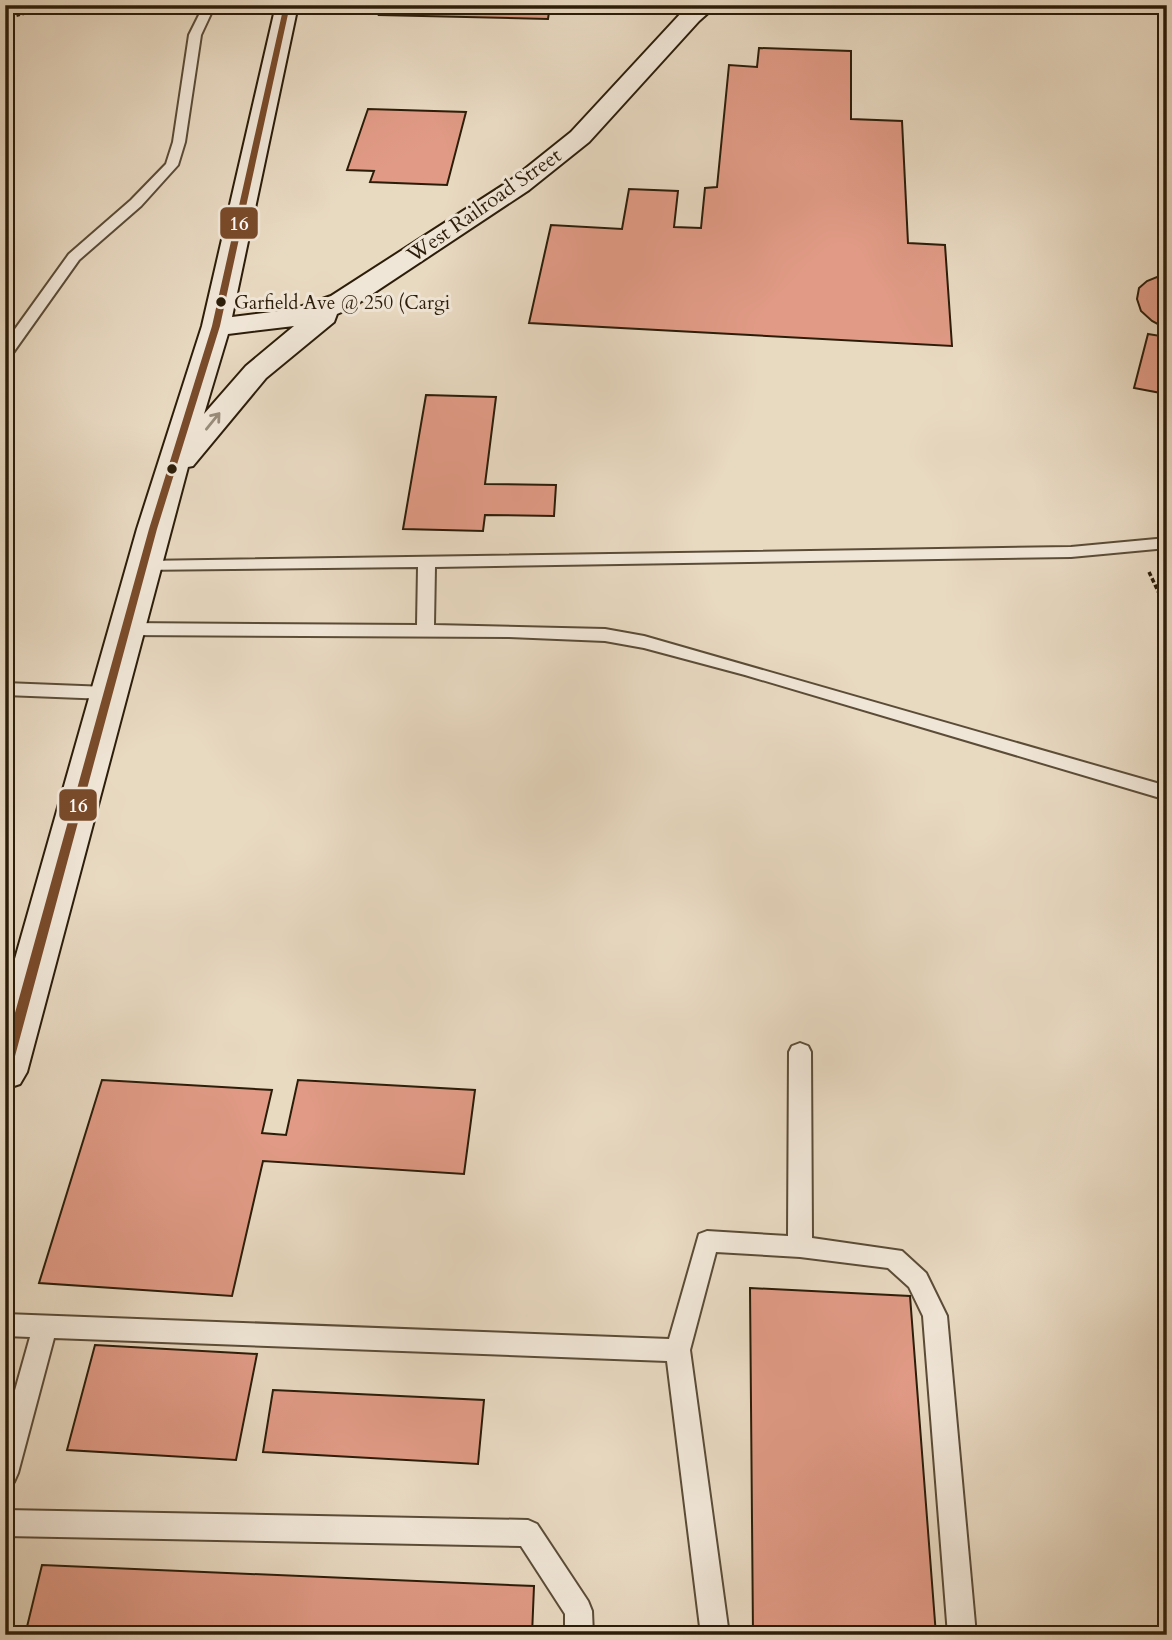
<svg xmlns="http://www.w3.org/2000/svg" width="1172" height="1640" viewBox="0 0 1172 1640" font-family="Cardo,serif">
<rect width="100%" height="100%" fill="#e8d9c1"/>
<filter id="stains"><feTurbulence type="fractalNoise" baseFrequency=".00286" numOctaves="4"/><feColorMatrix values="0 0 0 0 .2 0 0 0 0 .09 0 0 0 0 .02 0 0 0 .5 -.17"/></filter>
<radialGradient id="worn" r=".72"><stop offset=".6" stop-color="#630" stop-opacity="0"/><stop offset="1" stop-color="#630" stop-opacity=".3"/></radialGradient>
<g fill="#e09a85" stroke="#2c1d09" stroke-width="2">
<polygon points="383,5 550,5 548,19 379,15"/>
<polygon points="759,48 851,51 851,119 902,121 908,243 945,245 952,346 529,323 551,225 622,229 629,189 678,191 674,227 701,228 705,188 717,187 729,65 757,67"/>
<polygon points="368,109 466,112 447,185 370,182 374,171 347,170"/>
<polygon points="1167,273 1167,329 1152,321 1141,311 1137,299 1139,288 1147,281"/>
<polygon points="1148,334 1167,337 1167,384 1164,383 1161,393 1134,388"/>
<polygon points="426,395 496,397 485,484 556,485 554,516 485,515 483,531 403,529"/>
<polygon points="102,1080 272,1090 262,1133 286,1135 298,1080 475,1090 464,1174 263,1161 232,1296 39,1283"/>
<polygon points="750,1288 910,1296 936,1635 753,1635"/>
<polygon points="95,1345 257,1354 236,1460 67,1450"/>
<polygon points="273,1390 484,1400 478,1464 263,1452"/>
<polygon points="42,1565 534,1586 532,1635 25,1635"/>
</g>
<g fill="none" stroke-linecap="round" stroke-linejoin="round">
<g stroke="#5b4c37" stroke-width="4">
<g id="lane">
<polygon points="204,5 215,5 201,35 185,142 178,165 141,206 79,260 10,357 5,358 5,343 69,254 131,200 166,164 173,142 189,35"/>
<polygon points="1167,538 1167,548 1071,557 435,567 434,625 605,629 644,636 1167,786 1167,800 745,675 644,648 605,641 509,637 125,635 116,629 125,623 417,625 418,567 137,570 135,566 143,561 1071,547"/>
<polygon points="5,683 107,687 116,693 107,699 5,695"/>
<polygon points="800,1043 808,1046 811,1052 812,1238 902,1251 926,1273 947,1316 976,1635 948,1635 923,1316 909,1287 888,1268 800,1257 716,1252 690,1350 729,1635 701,1635 667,1361 54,1338 18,1473 14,1482 5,1485 5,1426 30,1337 5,1336 5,1314 669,1339 699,1234 707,1231 788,1236 789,1052 792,1046"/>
<polygon points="5,1510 528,1520 537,1524 588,1601 592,1611 593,1635 565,1635 565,1614 521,1546 5,1536"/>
</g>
</g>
<g stroke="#2c1d09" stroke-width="4">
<path id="secondary" d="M276 5H298L232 317 294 309 331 296 511 180 571 132 683 11 691 5H717L699 21 589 142 529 190 351 308 337 314 334 322 266 378 193 466 188 467 27 1072 20 1084 5 1089V994L137 529 202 326ZM294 326 246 366 204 414 228 334Z"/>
</g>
<polyline stroke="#2c1d09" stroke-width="2.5" stroke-dasharray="3.5 2.5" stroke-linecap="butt" points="5,19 56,5"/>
<polyline stroke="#2c1d09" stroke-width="3.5" stroke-dasharray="4.5 2.5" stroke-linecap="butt" points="1149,572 1167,610"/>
<use href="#lane" fill="#f0e6d7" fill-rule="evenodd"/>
<use href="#secondary" fill="#f0e6d7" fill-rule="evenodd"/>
<g stroke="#f0e6d7" stroke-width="6">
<polygon id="bus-1" points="284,5 290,5 220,326 157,529 11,1071 9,1074 5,1076 5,1049 149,529 212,326"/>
</g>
<use href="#bus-1" fill="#7a4b2a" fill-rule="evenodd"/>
</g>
<defs><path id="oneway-shaft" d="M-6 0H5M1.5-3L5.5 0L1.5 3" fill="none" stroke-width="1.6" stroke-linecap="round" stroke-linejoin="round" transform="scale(1.75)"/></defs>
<use stroke="#988c7a" href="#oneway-shaft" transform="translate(213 421) rotate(-51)"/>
<g fill="#2c1d09" stroke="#f0e6d7" stroke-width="2.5">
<circle cx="221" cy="302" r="6"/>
<circle cx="172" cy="469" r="6"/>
</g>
<g text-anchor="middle" stroke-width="6" stroke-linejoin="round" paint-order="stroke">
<g font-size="19" fill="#2c1d09" stroke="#f0e6d7" text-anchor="start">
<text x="234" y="309">Garfield Ave @ 250 (Cargi</text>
</g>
<g font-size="21" fill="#2c1d09" stroke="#f0e6d7">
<text transform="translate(484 205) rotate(-35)" y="7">West Railroad Street</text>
</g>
</g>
<g stroke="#f0e6d7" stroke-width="2.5">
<rect x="219" y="206" width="40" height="34" rx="7" fill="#7a4b2a"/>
<rect x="58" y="788" width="40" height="34" rx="7" fill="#7a4b2a"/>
</g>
<g font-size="19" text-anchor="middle" font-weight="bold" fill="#fff">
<text x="239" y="230">16</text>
<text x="78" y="812">16</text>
</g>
<rect width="1172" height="1640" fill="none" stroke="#e8d9c1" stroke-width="28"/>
<rect x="7" y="7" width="1158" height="1626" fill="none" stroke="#2c1d09" stroke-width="3.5"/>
<rect x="14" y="14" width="1144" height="1612" fill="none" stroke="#2c1d09" stroke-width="2"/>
<rect width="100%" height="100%" filter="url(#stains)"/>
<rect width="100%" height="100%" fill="url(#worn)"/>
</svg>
